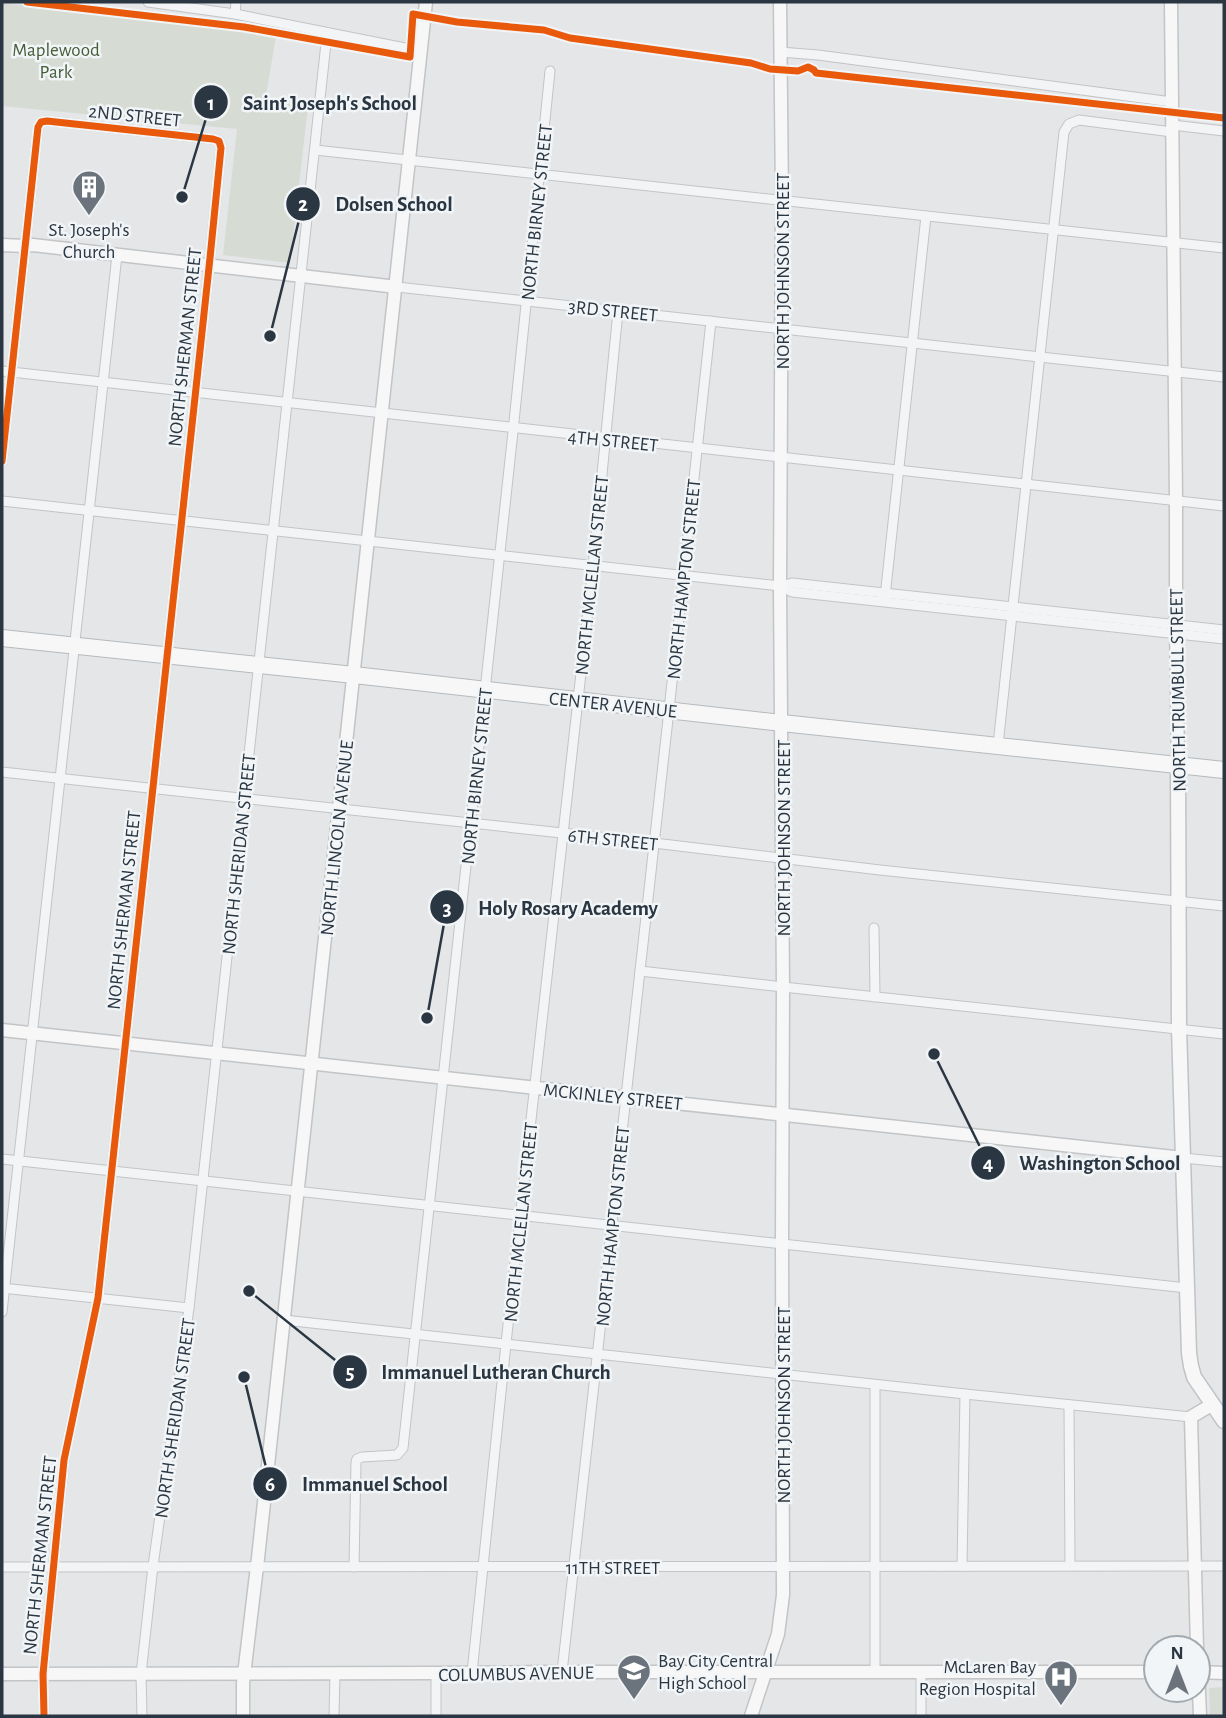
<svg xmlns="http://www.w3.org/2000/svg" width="1226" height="1718" viewBox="0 0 1226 1718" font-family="'Alegreya Sans',sans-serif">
<rect width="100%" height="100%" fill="#e4e6e8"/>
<g fill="#d6dcd4">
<polygon points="2,3 203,25 276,36 265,101 308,106 290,263 223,255 237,129 2,106"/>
<polygon points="1224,1687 1224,1716 1210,1716 1209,1688"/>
</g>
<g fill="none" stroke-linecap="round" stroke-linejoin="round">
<g stroke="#c2c4c6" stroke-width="11">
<g id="street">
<polyline points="148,2 235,14 410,49 421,49"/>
<polyline points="235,14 236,2"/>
<polyline points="780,52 818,55 1172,102"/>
<polyline points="1172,125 1224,131"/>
<polyline points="315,150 1224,248"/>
<polyline points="397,287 1224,377"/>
<polyline points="2,371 1224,506"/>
<polyline points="2,461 38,127 41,122 47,121 213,139 219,141 221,148 210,258 98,1298 64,1460 43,1674 44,1716"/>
<polyline points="2,501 780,586 792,592 1224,639"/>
<polyline points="780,586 792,583 1224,630"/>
<polyline points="885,597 926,216"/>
<polyline points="998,745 1064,132 1069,124 1079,120 1172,132"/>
<polyline points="2,772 654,843 880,870 1224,906"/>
<polyline points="874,928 875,997"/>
<polyline points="640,971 783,987 1224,1034"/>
<polyline points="1183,1158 1224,1162"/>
<polyline points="2,1159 1187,1288"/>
<polyline points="2,1288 189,1308"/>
<polyline points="2,1312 117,255"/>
<polyline points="284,1320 965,1394 1191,1417"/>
<polyline points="875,1385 875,1673"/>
<polyline points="1069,1405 1070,1565"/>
<polyline points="962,1566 965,1394"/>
<polyline points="2,1567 1224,1566"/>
<polyline points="354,1567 356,1462 357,1459 362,1457 397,1455 403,1448 512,441 550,71"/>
<polyline points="562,1672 669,710 711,321"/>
<polyline points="436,1673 436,1716"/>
<polyline points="472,1673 507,1334 593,566 618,311"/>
<polyline points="921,1673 921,1716"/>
<polyline points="142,1716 141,1674 153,1566 189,1308 327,34"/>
<polyline points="334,1716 335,1673"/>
</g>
</g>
<g stroke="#c2c4c6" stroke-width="15">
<g id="secondary">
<polyline points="1171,2 1176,501 1176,624 1178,765"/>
<polyline points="2,245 25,246 33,245 397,287"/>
<polyline points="2,1030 1183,1158"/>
<polyline points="1197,1648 1191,1417 1213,1404"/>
<polyline points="1198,1668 1200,1716"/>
<polyline points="1198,1672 1224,1673"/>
<polyline points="2,1674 436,1673 562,1672 1156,1672"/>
<polyline points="243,1716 243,1683 258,1558 426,2"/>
<polyline points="751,1716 778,1634 783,1595 782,1243 783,987 780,586 782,200 780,2"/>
</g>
</g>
<g stroke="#c0c3c6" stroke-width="17">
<polyline id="primary" points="1178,765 1179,1028 1189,1353 1191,1366 1194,1377 1224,1421"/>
</g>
<g stroke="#b6babd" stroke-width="18">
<polyline id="highway" points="2,638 354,675 782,723 1224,770"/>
</g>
<use href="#street" stroke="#f3f4f5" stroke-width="9"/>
<use href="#secondary" stroke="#f7f7f7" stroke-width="12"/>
<use href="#primary" stroke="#f7f7f7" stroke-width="14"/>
<use href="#highway" stroke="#f7f7f7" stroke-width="16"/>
<g stroke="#f2f5f7" stroke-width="11">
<g id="cycleway">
<polyline points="27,2 244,27 410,57 413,14 457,22 544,30 570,38 751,63 770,69 798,71 808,67 814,70 816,73 1224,118"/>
<polyline points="2,461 38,127 41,122 47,121 213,139 219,141 221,148 210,258 98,1298 64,1460 43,1674 44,1716"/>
</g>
</g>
<use href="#cycleway" stroke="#e8590c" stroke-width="7"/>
</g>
<defs>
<g id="building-pin" transform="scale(1.75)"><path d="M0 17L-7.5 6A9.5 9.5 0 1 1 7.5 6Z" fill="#6b747c" stroke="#f2f5f7"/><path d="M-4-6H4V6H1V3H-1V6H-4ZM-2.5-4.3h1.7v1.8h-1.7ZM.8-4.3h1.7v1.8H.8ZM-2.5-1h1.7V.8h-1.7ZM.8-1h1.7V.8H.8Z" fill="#fff"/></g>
<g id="school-pin" transform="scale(1.75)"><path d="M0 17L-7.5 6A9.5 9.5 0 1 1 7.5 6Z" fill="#6b747c" stroke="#f2f5f7"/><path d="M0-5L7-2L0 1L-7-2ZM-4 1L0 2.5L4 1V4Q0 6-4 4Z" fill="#fff"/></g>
<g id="hospital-pin" transform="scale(1.75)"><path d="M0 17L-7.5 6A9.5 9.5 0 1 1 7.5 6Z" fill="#6b747c" stroke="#f2f5f7"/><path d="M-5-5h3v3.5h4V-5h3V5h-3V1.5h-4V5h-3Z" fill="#fff"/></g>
</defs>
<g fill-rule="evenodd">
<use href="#building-pin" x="89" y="187"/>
<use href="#school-pin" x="634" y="1671"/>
<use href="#hospital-pin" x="1061" y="1677"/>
</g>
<g text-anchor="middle" stroke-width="5" stroke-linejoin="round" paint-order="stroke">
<g font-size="19" fill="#455e37" stroke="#f2f5f7">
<text x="56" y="56">Maplewood<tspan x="56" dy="22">Park</tspan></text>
</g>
<g font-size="19" fill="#2a3742" stroke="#f2f5f7">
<text transform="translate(135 115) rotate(6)" y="7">2ND STREET</text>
<text transform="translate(536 212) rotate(-84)" y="7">NORTH BIRNEY STREET</text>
<text transform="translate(782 271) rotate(-90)" y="7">NORTH JOHNSON STREET</text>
<text transform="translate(613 310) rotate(6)" y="7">3RD STREET</text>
<text transform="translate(184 347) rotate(-84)" y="7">NORTH SHERMAN STREET</text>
<text transform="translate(613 440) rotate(6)" y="7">4TH STREET</text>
<text transform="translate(591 575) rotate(-84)" y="7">NORTH MCLELLAN STREET</text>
<text transform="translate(683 579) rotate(-84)" y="7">NORTH HAMPTON STREET</text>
<text transform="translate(1177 690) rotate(-91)" y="7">NORTH TRUMBULL STREET</text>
<text transform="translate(613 704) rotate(6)" y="7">CENTER AVENUE</text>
<text transform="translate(476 776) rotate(-84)" y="7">NORTH BIRNEY STREET</text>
<text transform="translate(336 838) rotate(-84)" y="7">NORTH LINCOLN AVENUE</text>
<text transform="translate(783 838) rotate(-90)" y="7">NORTH JOHNSON STREET</text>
<text transform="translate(613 839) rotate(6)" y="7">6TH STREET</text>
<text transform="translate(238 854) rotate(-84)" y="7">NORTH SHERIDAN STREET</text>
<text transform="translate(123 910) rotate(-84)" y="7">NORTH SHERMAN STREET</text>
<text transform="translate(613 1096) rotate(6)" y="7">MCKINLEY STREET</text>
<text transform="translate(520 1222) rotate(-84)" y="7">NORTH MCLELLAN STREET</text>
<text transform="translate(612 1226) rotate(-84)" y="7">NORTH HAMPTON STREET</text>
<text transform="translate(783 1405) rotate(-90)" y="7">NORTH JOHNSON STREET</text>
<text transform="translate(174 1418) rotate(-82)" y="7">NORTH SHERIDAN STREET</text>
<text transform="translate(39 1555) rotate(-84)" y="7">NORTH SHERMAN STREET</text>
<text x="613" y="1574">11TH STREET</text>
<text transform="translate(516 1673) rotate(-1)" y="7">COLUMBUS AVENUE</text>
</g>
<g font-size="19" fill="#2a3742" stroke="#f2f5f7">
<text x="89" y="236">St. Joseph's<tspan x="89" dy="22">Church</tspan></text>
<text x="658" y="1667" text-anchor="start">Bay City Central<tspan x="658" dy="22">High School</tspan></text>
<text x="1036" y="1673" text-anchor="end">McLaren Bay<tspan x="1036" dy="22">Region Hospital</tspan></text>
</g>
</g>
<path fill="none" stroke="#2a3742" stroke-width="2.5" d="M182 197L211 102M270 336L303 204M427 1018L447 907M934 1054L988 1163M249 1291L350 1372M244 1377L270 1484"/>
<g fill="#2a3742" stroke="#f2f5f7" stroke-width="2.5">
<circle cx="182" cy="197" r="7"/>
<circle cx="270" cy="336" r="7"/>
<circle cx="427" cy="1018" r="7"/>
<circle cx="934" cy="1054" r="7"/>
<circle cx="249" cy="1291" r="7"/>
<circle cx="244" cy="1377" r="7"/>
<circle cx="211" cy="102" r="18"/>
<circle cx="303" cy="204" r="18"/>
<circle cx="447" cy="907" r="18"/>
<circle cx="988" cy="1163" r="18"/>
<circle cx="350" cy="1372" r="18"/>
<circle cx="270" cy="1484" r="18"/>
</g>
<g font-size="21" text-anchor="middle" font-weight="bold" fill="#fff">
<text x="211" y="110">1</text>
<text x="303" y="211">2</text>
<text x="447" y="915">3</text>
<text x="988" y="1170">4</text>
<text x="350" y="1379">5</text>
<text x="270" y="1491">6</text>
</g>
<g font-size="21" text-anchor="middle" font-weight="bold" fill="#2a3742" stroke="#f2f5f7" stroke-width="5" stroke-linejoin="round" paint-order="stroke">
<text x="330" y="110">Saint Joseph's School</text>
<text x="394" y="211">Dolsen School</text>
<text x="568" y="915">Holy Rosary Academy</text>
<text x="1100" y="1170">Washington School</text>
<text x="496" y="1379">Immanuel Lutheran Church</text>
<text x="375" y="1491">Immanuel School</text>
</g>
<rect width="1226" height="1718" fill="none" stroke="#2a3742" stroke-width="7"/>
<g transform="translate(1177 1669)"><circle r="33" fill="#f2f5f7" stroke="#a2a9af" stroke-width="2"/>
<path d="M0-5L12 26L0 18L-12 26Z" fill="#6b747c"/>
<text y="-10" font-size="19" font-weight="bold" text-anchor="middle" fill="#2a3742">N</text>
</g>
</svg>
